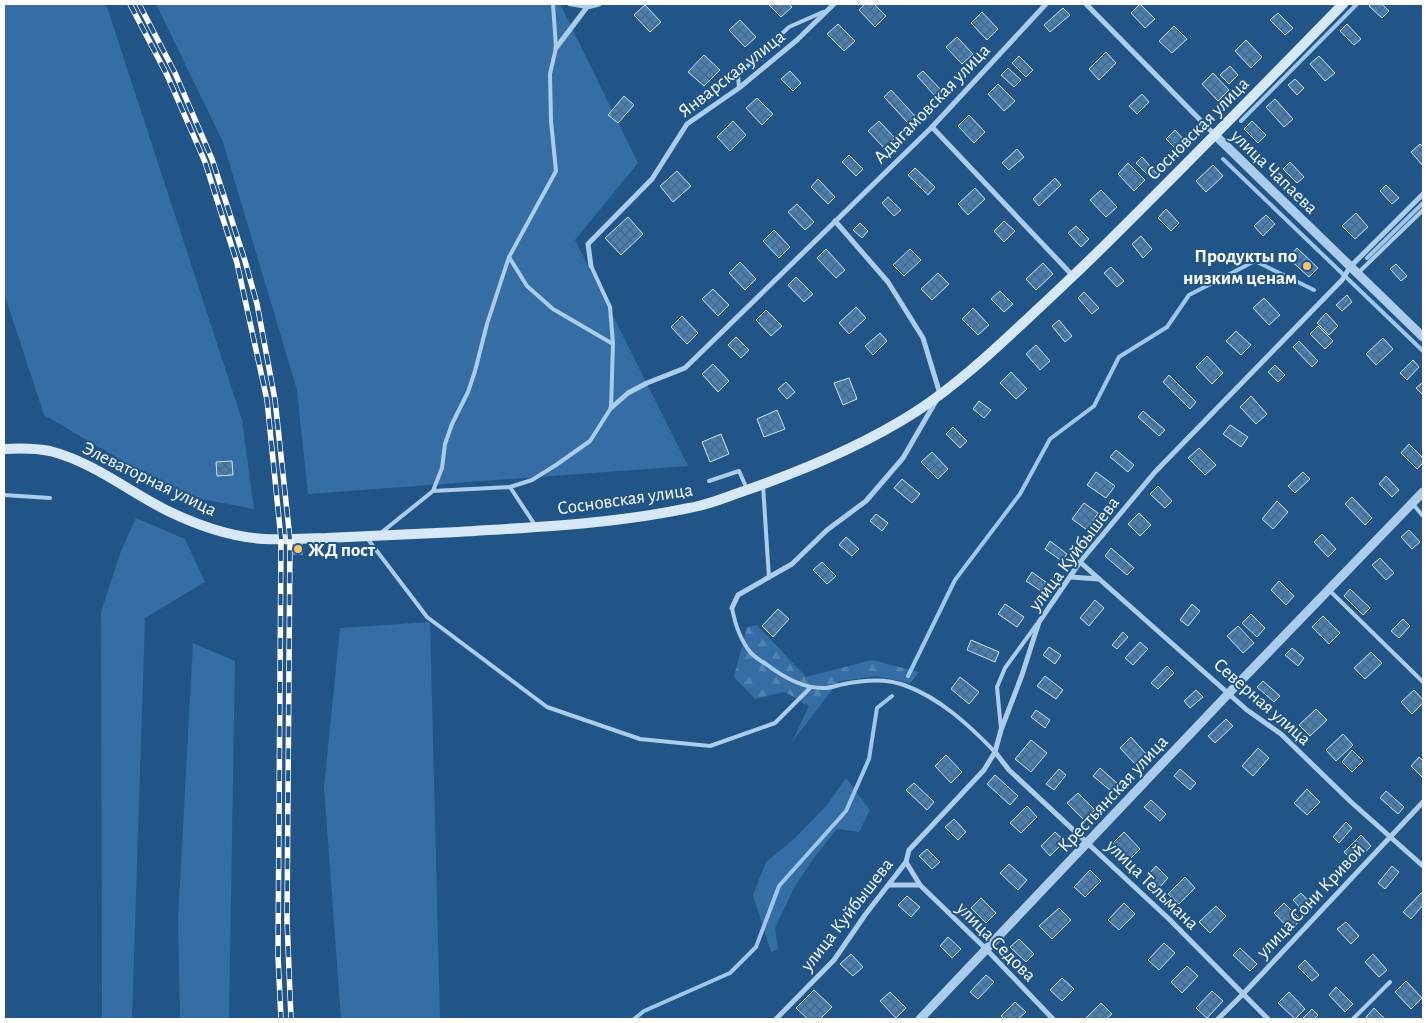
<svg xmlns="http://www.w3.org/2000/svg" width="1427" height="1023" viewBox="0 0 1427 1023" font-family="'Alegreya Sans',sans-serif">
<defs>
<pattern id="forest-firs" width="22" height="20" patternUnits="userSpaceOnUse" patternTransform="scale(1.25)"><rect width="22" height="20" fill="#346ea4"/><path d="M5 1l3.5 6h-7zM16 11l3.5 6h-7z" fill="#5284b2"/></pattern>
<pattern id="building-cross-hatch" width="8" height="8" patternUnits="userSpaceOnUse" patternTransform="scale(1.25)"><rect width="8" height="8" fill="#497eaf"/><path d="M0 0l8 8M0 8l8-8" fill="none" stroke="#4a6882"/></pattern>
</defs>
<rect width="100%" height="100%" fill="#215587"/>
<g fill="#346ea4">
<polygon points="4,4 106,4 242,420 254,509 181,495 44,415 4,293"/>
<polygon points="156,4 560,4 638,163 575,240 688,466 308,494 297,390 223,142"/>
<polygon points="136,518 185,539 205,582 145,618 132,1019 102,1019 101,612 121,551"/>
<polygon points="430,622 440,1019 341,1019 324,787 340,628"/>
<polygon points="193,643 235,661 229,1019 180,1019 178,919"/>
<polygon points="846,778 870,810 859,832 837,829 813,859 795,886 775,928 778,949 771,952 753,895 766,862 795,838 827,805"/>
</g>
<polygon fill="url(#forest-firs)" points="757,625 806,677 872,660 919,672 910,683 877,676 839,681 792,742 809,706 785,692 755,699 734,677 747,627"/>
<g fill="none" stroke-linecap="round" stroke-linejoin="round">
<g stroke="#9ec7eb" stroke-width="4">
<polyline points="1241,121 1357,4"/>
<polyline points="1223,159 1423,351"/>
<polyline points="1367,258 1423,203"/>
<polyline points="908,676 955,580 1020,494 1050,439 1094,406 1119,357 1167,327 1189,295 1255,261 1314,290"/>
<polyline points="634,1019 644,1011 730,973 756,947 779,886 846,811 869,759 877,708 892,696"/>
</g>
</g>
<g fill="url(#building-cross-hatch)" stroke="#cfe4f7">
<polygon points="768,4 789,4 792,7 781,17"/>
<polygon points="865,4 874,4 886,16 875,27 859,10"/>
<polygon points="1140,4 1155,19 1145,28 1131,13"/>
<polygon points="1371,4 1382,4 1389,11 1382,18 1369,6"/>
<polygon points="645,5 661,22 650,32 634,15"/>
<polygon points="1063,8 1070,15 1050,32 1044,25"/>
<polygon points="982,12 998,29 987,40 971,23"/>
<polygon points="1278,13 1293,28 1285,35 1270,20"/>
<polygon points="740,20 756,37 745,47 729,30"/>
<polygon points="838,24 855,41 844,51 827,34"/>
<polygon points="1347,24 1361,39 1354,45 1340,31"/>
<polygon points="1174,26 1187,39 1172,53 1159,41"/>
<polygon points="957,37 973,54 962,64 946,47"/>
<polygon points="1246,40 1262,57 1251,68 1235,51"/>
<polygon points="1106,52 1116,63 1099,80 1089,69"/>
<polygon points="704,55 720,70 704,86 688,72"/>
<polygon points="1019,56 1033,70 1026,77 1012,63"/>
<polygon points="1319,56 1335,73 1325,81 1310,64"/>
<polygon points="1230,66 1238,75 1229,84 1220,75"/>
<polygon points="1008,68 1021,80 1014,87 1001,75"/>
<polygon points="790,71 801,83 793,91 781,79"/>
<polygon points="923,71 941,90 935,96 917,76"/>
<polygon points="1213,73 1229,90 1218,101 1202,84"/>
<polygon points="1295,79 1304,88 1297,95 1288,85"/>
<polygon points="998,84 1015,101 1004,111 988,94"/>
<polygon points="891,90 915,116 908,123 884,97"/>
<polygon points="1142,94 1149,102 1137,114 1129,106"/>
<polygon points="624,96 634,105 618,123 608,115"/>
<polygon points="757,98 773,114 762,125 746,108"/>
<polygon points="1275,99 1293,119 1284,127 1266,107"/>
<polygon points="969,115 985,132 974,143 958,126"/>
<polygon points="733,121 746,135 730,151 717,137"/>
<polygon points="879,121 895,138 884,148 868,131"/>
<polygon points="1252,121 1266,135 1258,143 1244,129"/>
<polygon points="1175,130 1187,143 1178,151 1166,139"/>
<polygon points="1420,144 1423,147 1423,166 1411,152"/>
<polygon points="1017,149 1024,157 1009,170 1002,163"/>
<polygon points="849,155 863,169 856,176 842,162"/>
<polygon points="1142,157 1158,175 1153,180 1136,163"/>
<polygon points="1290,162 1304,177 1297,183 1283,169"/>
<polygon points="1128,163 1145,180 1134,191 1118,174"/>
<polygon points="1213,165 1223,176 1206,192 1196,181"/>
<polygon points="915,168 935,187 928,195 908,175"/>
<polygon points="677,171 691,186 673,202 660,186"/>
<polygon points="1055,178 1061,185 1039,206 1033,199"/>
<polygon points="818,179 835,197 828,204 811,187"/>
<polygon points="1386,185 1399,198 1392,204 1380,191"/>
<polygon points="975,188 985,199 968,215 958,204"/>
<polygon points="1101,190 1117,207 1106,217 1090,200"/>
<polygon points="888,197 901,210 894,216 882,203"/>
<polygon points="797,204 814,222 805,230 788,212"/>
<polygon points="1166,209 1179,223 1171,231 1158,218"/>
<polygon points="1356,213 1368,227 1355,239 1342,226"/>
<polygon points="1266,215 1275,224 1263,236 1254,226"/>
<polygon points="628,217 643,234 621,255 605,238"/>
<polygon points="1004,221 1015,231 1004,242 994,231"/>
<polygon points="860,223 868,231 862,238 853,230"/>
<polygon points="1076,226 1089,239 1081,247 1068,233"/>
<polygon points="774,230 790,247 779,258 763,241"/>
<polygon points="1141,236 1152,249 1143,258 1132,244"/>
<polygon points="1297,248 1318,268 1309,277 1288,258"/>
<polygon points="826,249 845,270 836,278 817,258"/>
<polygon points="910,249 921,260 904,276 893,265"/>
<polygon points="740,262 756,279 745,290 729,273"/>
<polygon points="1043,263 1053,274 1036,290 1026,279"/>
<polygon points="1396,264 1407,276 1401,281 1390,269"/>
<polygon points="1111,267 1124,281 1117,287 1104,273"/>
<polygon points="938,273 949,284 932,300 921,289"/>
<polygon points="796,277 813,294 804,302 788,285"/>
<polygon points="713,289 729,305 718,316 702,299"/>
<polygon points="1000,291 1013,304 1004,312 991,299"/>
<polygon points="1084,292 1099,308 1092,314 1078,298"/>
<polygon points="1347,295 1352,302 1342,311 1336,305"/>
<polygon points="1264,298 1280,315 1269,325 1253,308"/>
<polygon points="856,307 866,318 849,334 839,323"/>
<polygon points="973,308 989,325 978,335 962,319"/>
<polygon points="766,310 782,326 771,336 756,320"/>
<polygon points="1326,313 1338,326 1329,335 1317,323"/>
<polygon points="682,316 698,333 687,344 671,327"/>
<polygon points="1059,320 1072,336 1065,342 1052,326"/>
<polygon points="1318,326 1333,341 1325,349 1310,334"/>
<polygon points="1236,331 1251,345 1241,355 1226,341"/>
<polygon points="880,333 887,341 873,355 865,346"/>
<polygon points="736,337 749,350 741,358 728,345"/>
<polygon points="1383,338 1393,349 1376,365 1366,354"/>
<polygon points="1299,341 1318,361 1312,367 1293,347"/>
<polygon points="1036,345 1050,361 1040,370 1026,354"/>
<polygon points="1207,356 1223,373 1212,384 1196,367"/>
<polygon points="1413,360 1419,367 1407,380 1400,373"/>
<polygon points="713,364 729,381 718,392 702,374"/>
<polygon points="1275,365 1285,375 1278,382 1268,372"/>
<polygon points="1011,372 1027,389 1016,399 1000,383"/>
<polygon points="1169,375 1196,402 1190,409 1163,382"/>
<polygon points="849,378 857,399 843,405 834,383"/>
<polygon points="786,382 795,392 787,399 778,389"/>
<polygon points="1423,382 1423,395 1416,388"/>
<polygon points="1251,396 1267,414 1256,424 1240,407"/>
<polygon points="979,401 991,410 984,418 973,409"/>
<polygon points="777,410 785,429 764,437 757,419"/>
<polygon points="1143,411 1165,430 1159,436 1138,417"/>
<polygon points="1230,425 1248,437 1241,447 1223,434"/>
<polygon points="953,427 967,441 960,448 946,434"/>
<polygon points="721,434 729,454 710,462 702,442"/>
<polygon points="1409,444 1423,458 1423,463 1417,469 1401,453"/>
<polygon points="1199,448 1216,465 1205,475 1188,458"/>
<polygon points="1116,450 1134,465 1128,472 1110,457"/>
<polygon points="932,452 948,469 938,479 921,462"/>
<polygon points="232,461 233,475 217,476 216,462"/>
<polygon points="1096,472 1115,486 1106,498 1087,485"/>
<polygon points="1303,472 1310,479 1295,493 1288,486"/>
<polygon points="1386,476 1399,490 1392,497 1379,484"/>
<polygon points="902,479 920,494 912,503 894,488"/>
<polygon points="1158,486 1172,501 1165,508 1150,494"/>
<polygon points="1352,497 1372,518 1365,525 1345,504"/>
<polygon points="1277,501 1288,512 1273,529 1262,519"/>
<polygon points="1084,503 1098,513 1087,530 1072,519"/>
<polygon points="1139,513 1151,525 1140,536 1128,524"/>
<polygon points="876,514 888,523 882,531 870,521"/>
<polygon points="1409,530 1420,542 1412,549 1401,537"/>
<polygon points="1322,534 1336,549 1328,557 1314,542"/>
<polygon points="846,537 859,549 852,556 839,545"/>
<polygon points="1050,541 1067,554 1062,561 1045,549"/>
<rect x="294" y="544" width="8" height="10"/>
<polygon points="1111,548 1134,568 1127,575 1105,556"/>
<polygon points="1380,558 1394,573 1386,580 1372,565"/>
<polygon points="822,562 836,576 827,584 813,570"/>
<polygon points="1032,572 1047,583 1041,591 1026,581"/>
<polygon points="1279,581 1294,596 1286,605 1271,590"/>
<polygon points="1350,589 1370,608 1363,615 1344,596"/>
<polygon points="1095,600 1104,608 1089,626 1080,618"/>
<polygon points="1005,604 1024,617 1017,627 998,614"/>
<polygon points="1192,604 1200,611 1188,626 1180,620"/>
<polygon points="778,609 789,619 773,637 762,626"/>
<polygon points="1251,614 1265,628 1257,637 1242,623"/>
<polygon points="1323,616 1340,633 1329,644 1312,627"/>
<polygon points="1403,619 1410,626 1399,638 1391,631"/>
<polygon points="1238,626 1254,643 1243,653 1227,636"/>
<polygon points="1123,632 1128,637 1117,649 1112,645"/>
<polygon points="971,640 999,652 995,662 967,650"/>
<polygon points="1140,642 1148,649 1133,665 1125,658"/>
<polygon points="1049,647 1061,655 1055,664 1043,655"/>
<polygon points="1292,648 1304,658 1298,666 1285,655"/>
<polygon points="1371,652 1382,663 1365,679 1354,668"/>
<polygon points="1167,666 1174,673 1158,689 1151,683"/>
<polygon points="1045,676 1063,690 1056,699 1037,686"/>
<polygon points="960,677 979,692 969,704 951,689"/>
<polygon points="1263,681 1280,696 1274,702 1257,687"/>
<polygon points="1196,690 1203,697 1190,708 1184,701"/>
<polygon points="1414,690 1423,700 1423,703 1412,714 1401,702"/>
<polygon points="1316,709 1327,720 1310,736 1299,725"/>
<polygon points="1036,710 1050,720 1045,728 1031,717"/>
<polygon points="1226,719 1233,726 1215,743 1208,736"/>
<polygon points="1343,734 1353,745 1336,761 1326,750"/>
<polygon points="1131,737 1147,755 1136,765 1120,748"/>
<polygon points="1031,740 1047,753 1031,772 1015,759"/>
<polygon points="1258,748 1269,758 1253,776 1242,766"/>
<polygon points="1352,750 1363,761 1352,772 1342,762"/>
<polygon points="946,755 962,772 951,783 935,766"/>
<polygon points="1419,757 1423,761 1423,778 1411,766"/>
<polygon points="1100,768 1118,784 1111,791 1093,776"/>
<polygon points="1059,769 1066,775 1054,790 1046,784"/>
<polygon points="1180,769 1196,783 1190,790 1174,776"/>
<polygon points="995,775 1018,796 1010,805 987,784"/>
<polygon points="914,783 934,802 927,810 906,790"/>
<polygon points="1307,789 1320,802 1307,815 1294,803"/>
<polygon points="1386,791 1404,807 1398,814 1380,798"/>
<polygon points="1078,793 1095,810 1084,820 1067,803"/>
<polygon points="1151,800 1166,814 1160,821 1144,807"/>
<polygon points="1027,806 1037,817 1021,833 1010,823"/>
<polygon points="954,819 966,832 958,840 945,827"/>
<polygon points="1346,822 1352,828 1339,843 1333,837"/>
<polygon points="1055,832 1065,841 1050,856 1041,846"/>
<polygon points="1124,832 1140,849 1129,860 1113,843"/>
<polygon points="1361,835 1371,846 1355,863 1344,852"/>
<polygon points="927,849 940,862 932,869 919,856"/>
<polygon points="1009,864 1027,880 1018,890 1000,873"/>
<polygon points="1156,866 1168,878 1159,888 1147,876"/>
<polygon points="1392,866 1399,872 1385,889 1378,883"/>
<polygon points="1090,870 1101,881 1085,897 1074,887"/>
<polygon points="1185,877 1195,888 1179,904 1168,894"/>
<polygon points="1301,893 1314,907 1306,914 1293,900"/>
<polygon points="1421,893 1423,894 1423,905 1411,919 1403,912"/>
<polygon points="907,896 920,907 911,917 898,905"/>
<polygon points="981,898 996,913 986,923 971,908"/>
<polygon points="1124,903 1135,914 1119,930 1108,920"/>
<polygon points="1284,903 1301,920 1290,930 1274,913"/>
<polygon points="1216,906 1226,916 1210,933 1199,922"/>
<polygon points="1059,908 1071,920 1052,939 1039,926"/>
<polygon points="1346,922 1359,936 1351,944 1337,929"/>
<polygon points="948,937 961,949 952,958 940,946"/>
<polygon points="1019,939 1034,954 1026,962 1010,947"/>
<polygon points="1164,943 1175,953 1159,970 1148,960"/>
<polygon points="1240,948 1257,964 1250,971 1233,955"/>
<polygon points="851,954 863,967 853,976 840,964"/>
<polygon points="1373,954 1387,970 1379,977 1365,962"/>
<polygon points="1305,960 1319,975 1312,981 1298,967"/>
<polygon points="1187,966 1198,976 1182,993 1171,982"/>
<polygon points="986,975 994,982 978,999 970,992"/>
<polygon points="1062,978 1074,989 1062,1001 1050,990"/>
<polygon points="1406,981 1422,998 1411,1009 1395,992"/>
<polygon points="1336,987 1353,1004 1345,1012 1329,995"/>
<polygon points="814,990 832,1007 820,1019 808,1019 796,1008"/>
<polygon points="1212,991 1223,1001 1207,1018 1196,1008"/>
<polygon points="890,992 906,1008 896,1018 880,1001"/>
<polygon points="1289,992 1305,1009 1295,1019 1278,1003"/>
<polygon points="1015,1002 1026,1012 1018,1019 1004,1019 1001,1016"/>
<polygon points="1101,1003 1112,1014 1106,1019 1085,1019"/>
<polygon points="1374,1008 1385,1019 1369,1019 1366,1017"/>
<polygon points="1312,1009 1318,1015 1314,1019 1302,1019"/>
</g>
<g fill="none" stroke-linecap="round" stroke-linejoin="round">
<g stroke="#abccea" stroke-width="4">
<polyline points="569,4 587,7"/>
<polyline points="739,88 738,75 789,27 823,12"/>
<polyline points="509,257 527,286 553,309 613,344"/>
<polyline points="1358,273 1423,210"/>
<polyline points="709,481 739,471 747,489"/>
<polyline points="763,485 769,578"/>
<polyline points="510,487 532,480 556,465 590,441 611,408 613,344 610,307 591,266"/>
<polyline points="433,491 442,468 445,444 452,424 468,392 475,371 487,324 509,257 556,171 551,121 550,74 556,48 553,4"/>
<polyline points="4,495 50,498"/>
<polyline points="1412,503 1423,516"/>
<polyline points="382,532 433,491 510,487 535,525"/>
<polyline points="367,538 427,617 547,707 640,739 710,746 775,723 811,687"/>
<polyline points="1328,589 1423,682"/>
<path d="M732 608C735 624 740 640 751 653 755 657 761 661 766 664 783 677 803 689 825 688 831 688 838 685 844 684 863 680 885 678 904 685 940 698 969 725 995 752"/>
<polyline points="1001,729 997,687 1005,668 1037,624"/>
<polyline points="1353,1019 1390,982"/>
</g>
<g stroke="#abccea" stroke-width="5">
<polyline points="1086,4 1215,135"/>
<polyline points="556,48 587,7 599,4"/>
<polyline points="932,127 1073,276"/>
<polyline points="591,266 588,244 652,179 687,124 739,88 797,40 834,4"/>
<polyline points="611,408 628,393 647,383 685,368 932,127 1046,4"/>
<polyline points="1080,562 1247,710 1281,734 1351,802 1423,866"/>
<polyline points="1070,577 1099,579"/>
<polyline points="732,608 738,595 792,564 827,530 866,501 903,458 940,394 923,338 888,282 835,221"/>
<polyline points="995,752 1009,770 1169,919 1268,1019"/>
<polyline points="906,862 920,885 987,950 1053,1019"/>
<polyline points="889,885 920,885"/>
<polyline points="776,1019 834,960 865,915 906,862 909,850 984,770 995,752 1001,730 1022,675 1039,622 1080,562 1155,472 1342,280 1350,267 1423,194"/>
<polyline points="1218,1019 1243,994 1423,802"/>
</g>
<g stroke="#abccea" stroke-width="9">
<polyline points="1215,135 1423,337"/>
<polyline points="920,1019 1229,693 1423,492"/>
</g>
<path stroke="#d6e7f8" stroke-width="10" d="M4 449C19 448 35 448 50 451 93 462 128 491 168 511 197 525 231 537 264 539 284 540 305 538 326 538 370 536 414 534 458 532 535 527 613 524 689 508 707 505 724 498 741 492 802 471 863 446 917 411 956 385 990 354 1024 322 1053 295 1081 269 1109 241 1188 163 1265 84 1343 4"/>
<g stroke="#fff" stroke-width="5.5">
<g id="rail">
<polyline points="130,4 167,75 205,162 237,263 267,400 281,539 278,956 281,1019"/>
<polyline points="139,4 175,73 212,159 245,261 257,304 275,400 290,539 287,920 291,1019"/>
</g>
</g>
<use href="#rail" stroke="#215587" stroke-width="4" stroke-dasharray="11" stroke-linecap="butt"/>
</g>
<g fill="#f7c56c" stroke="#215587" stroke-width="2">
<circle cx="1307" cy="266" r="5"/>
<circle cx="298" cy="549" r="5"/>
</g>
<g text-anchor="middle" stroke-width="4" stroke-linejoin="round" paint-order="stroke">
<g font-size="19" fill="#fff" stroke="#215587">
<text transform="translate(731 73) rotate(-38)" y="7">Январская улица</text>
<text transform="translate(931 103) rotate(-46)" y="7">Адыгамовская улица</text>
<text transform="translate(1197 128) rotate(-45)" y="7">Сосновская улица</text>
<text transform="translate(1275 171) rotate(44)" y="7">улица Чапаева</text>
<text transform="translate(150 478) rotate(26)" y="7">Элеваторная улица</text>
<text transform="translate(625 498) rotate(-8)" y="7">Сосновская улица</text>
<text transform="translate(1073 553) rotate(-53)" y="7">улица Куйбышева</text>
<text transform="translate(1263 701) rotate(41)" y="7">Северная улица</text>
<text transform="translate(1112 793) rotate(-47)" y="7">Крестьянская улица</text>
<text transform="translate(1153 884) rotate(44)" y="7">улица Тельмана</text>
<text transform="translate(1310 900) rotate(-47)" y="7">улица Сони Кривой</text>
<text transform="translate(846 914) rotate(-52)" y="7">улица Куйбышева</text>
<text transform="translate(997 941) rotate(45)" y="7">улица Седова</text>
</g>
<g font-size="19" font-weight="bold" fill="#fff" stroke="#215587" text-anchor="end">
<text x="1297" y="262">Продукты по<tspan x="1297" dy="22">низким ценам</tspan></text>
<text x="308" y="556" text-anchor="start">ЖД пост</text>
</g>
</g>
<rect width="1427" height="1023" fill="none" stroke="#ffffff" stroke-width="10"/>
</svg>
